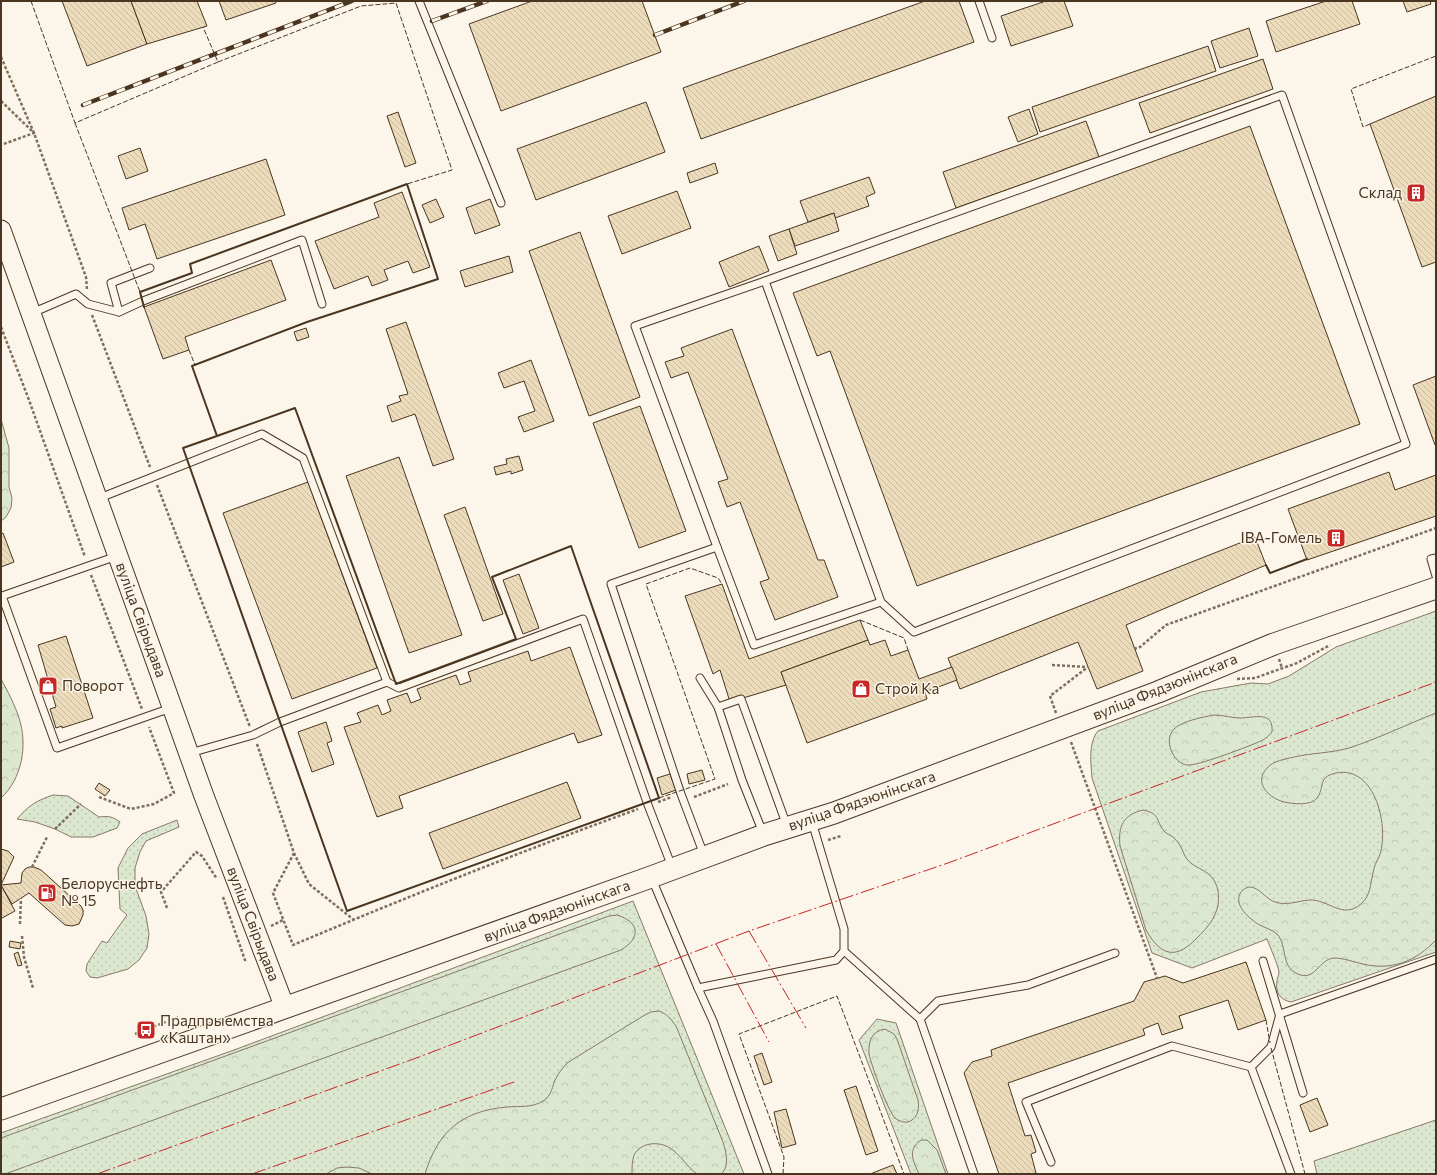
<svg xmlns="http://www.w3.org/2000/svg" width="1437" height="1175" viewBox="0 0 1437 1175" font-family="Commissioner,sans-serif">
<defs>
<pattern id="grass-dots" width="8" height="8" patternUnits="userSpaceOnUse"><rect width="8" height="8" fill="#dce7d0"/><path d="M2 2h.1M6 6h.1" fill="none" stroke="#bec7b2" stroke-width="1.8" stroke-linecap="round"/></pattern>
<pattern id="forest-crowns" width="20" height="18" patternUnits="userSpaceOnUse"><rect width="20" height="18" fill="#dce7d0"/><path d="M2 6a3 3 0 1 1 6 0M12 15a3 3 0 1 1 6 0" fill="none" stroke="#bec7b2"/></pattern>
<pattern id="wetland-marsh" width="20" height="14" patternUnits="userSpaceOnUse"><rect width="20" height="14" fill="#dce7d0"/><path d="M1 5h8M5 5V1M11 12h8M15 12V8" fill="none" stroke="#bec7b2"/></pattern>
<pattern id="building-back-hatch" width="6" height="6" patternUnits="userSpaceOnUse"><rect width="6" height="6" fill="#ecdcbc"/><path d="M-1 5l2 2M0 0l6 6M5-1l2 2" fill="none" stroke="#ccbda1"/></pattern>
</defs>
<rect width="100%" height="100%" fill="#fbf6e9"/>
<g fill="url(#grass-dots)" stroke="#887966">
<path d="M1436 611V952L1291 1002C1280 1000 1275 992 1277 981 1277 979 1279 975 1279 972 1278 965 1270 947 1267 939L1192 968 1152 953 1092 778C1091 763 1088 743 1098 731L1201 692 1251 683 1268 684 1289 676 1336 647Z"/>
<path d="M53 795 68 796 99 817C108 816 112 816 120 822L117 828 93 837H71L55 829 35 822 17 819C29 805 36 801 53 795Z"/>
<polygon points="177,820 179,827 146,841 140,852 135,868 135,886 146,916 149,934 147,948 139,960 128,969 97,978 90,977 86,971 87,964 102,941 107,943 127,915 120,909 118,868 128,848 142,834"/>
<polygon points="633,901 744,1174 1,1174 1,1133 234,1050"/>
<polygon points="877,1019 896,1023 948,1174 911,1174 859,1040"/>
<polygon points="1436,1120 1436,1174 1317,1174 1314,1161"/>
</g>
<g fill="url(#forest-crowns)" stroke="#887966">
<polygon points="1,419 9,448 9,487 12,498 11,508 6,517 1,521"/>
<path d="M1 679C8 692 15 705 19 718 28 745 22 779 1 798Z"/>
<path d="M1436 713V940C1416 961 1392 971 1363 964 1354 962 1343 958 1334 958 1319 959 1315 982 1298 974 1280 967 1288 946 1277 934 1271 929 1265 928 1258 924 1250 919 1234 906 1240 894 1241 891 1246 887 1250 887 1259 887 1267 900 1275 902 1286 906 1298 901 1309 900 1329 899 1342 920 1361 904 1371 895 1370 885 1373 873 1374 867 1376 862 1379 857 1390 829 1376 765 1336 773 1317 777 1325 788 1317 798 1311 806 1293 804 1284 802 1269 798 1253 783 1267 768 1273 761 1285 759 1294 757 1312 753 1331 753 1349 748 1377 739 1408 724 1436 713Z"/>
<path d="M1214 715C1223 715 1232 718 1240 718 1253 718 1274 710 1272 732 1269 736 1266 738 1263 740 1253 745 1195 767 1187 765 1173 763 1163 740 1174 729 1182 721 1203 717 1214 715Z"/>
<path d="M1143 810C1162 814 1155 822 1165 832 1167 834 1170 835 1173 837 1179 842 1181 847 1184 854 1192 872 1213 866 1218 891 1221 911 1211 924 1198 937 1177 959 1162 958 1146 930L1120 846C1118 826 1123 815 1143 810Z"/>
<path d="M617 915C640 922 641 938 621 950L5 1174H1V1138L609 916Z"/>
<path d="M659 1011C667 1014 671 1019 676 1026L723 1142C726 1152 730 1166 721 1174H697C687 1167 681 1155 670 1148 659 1141 641 1142 634 1155 632 1161 632 1168 632 1174H425C438 1131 462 1111 507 1107 519 1106 532 1108 543 1101 552 1096 552 1086 556 1078 559 1072 563 1068 567 1063L643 1016 651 1012Z"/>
<path d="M885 1029 894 1034 897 1039 918 1100C919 1107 919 1115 912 1120 907 1124 900 1122 895 1118 887 1109 872 1067 869 1054 868 1041 872 1031 885 1029Z"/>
<path d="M921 1140H927L937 1150 946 1174H919C913 1161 907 1150 921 1140Z"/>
</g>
<polygon fill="url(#wetland-marsh)" stroke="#887966" points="347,1167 359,1168 372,1174 326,1174 337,1168"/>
<g fill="url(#building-back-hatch)" stroke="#4a3520">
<polygon points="62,1 131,1 147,44 87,66"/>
<polygon points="131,1 197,1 207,26 147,44"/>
<polygon points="219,1 275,1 276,3 226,20"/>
<polygon points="532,1 642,1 661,52 501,111 469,24"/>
<polygon points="925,1 959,1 974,42 701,139 683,88"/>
<polygon points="1046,1 1064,1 1073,26 1011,46 1001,16"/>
<polygon points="1326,1 1352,1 1360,24 1276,52 1266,21"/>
<polygon points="1403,1 1430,1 1431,4 1407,12"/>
<polygon points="1249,28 1258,56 1220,68 1211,41"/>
<polygon points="1208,46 1216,71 1040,132 1032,107"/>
<polygon points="1263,59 1273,89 1150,133 1139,103"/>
<polygon points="1436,96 1436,262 1422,267 1370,124"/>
<polygon points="646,102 665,152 536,200 517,149"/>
<polygon points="1029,109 1038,134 1018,142 1008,117"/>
<polygon points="398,112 416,163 405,167 387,116"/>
<polygon points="1086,121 1099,157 956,208 943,172"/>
<polygon points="1250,126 1360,424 917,586 830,351 817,356 793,293"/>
<polygon points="140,148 148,171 126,179 118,156"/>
<polygon points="266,159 285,215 157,259 145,224 129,230 122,208"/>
<polygon points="715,163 718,173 690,183 687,173"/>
<polygon points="869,177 875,193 866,197 869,206 835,218 834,213 808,222 800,201"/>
<polygon points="677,191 691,228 622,254 608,216"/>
<polygon points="402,192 430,267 413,273 408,261 384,270 388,280 372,286 368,276 334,289 315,241 379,217 374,203"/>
<polygon points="436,199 444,217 430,223 422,205"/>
<polygon points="490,199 500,225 475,234 466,208"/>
<polygon points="834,213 839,231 795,246 789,229"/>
<polygon points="789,229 797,254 778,261 769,236"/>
<polygon points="580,232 640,397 589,416 529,251"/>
<polygon points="759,246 769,271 729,287 719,262"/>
<polygon points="509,256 513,272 465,287 460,271"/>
<polygon points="271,260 286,300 185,337 189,350 163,359 144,307"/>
<polygon points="406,322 454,459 433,466 415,414 392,422 387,406 401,401 399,396 408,394 386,329"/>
<polygon points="306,328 309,337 297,341 294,332"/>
<polygon points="732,329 818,560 824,560 838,597 775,620 760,582 769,579 740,502 727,507 718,482 728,479 688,372 671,378 665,362 684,356 681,348"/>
<polygon points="531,360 554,421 524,432 518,417 535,411 524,381 504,388 498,373"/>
<polygon points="1436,376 1436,444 1435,445 1413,385"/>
<polygon points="640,406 686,531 639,548 593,423"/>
<polygon points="519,456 523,470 511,474 511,471 496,475 494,467 507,464 506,459"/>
<polygon points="399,457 462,635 409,653 346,476"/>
<polygon points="1389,472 1395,490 1436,475 1436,516 1307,560 1288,509"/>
<polygon points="308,482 377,668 292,699 223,513"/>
<polygon points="465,507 503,614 483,621 444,515"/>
<polygon points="3,533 14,562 1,567 1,534"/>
<polygon points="1255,537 1266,565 1126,625 1143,671 1097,689 1078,642 960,689 948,658"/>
<polygon points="519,574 539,628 523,634 503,580"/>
<polygon points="722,584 749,659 860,620 868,640 781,672 786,685 730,702 720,670 713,674 685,596"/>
<polygon points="66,636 93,718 62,728 62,726 56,728 50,709 56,707 38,645"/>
<polygon points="868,640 870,645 885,640 891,656 908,650 919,679 952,667 957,680 925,692 927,699 807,743 781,672"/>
<polygon points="570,647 602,735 578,743 574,733 399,796 403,808 377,817 344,727 361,722 357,713 378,705 382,715 391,711 387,700 407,693 411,703 421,699 417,689 456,675 460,685 471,681 468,672 528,651 531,661"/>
<polygon points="326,722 332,741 327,743 334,764 312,772 298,732"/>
<polygon points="702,770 705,780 689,784 687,774"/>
<polygon points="670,774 676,790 662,795 657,778"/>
<polygon points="567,782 581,818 443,869 429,833"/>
<polygon points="99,783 110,790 105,796 95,789"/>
<polygon points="1,849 8,851 14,857 1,885 15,911 2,918 1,917"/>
<polygon points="29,867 34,867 41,870 81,906 83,910 83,915 79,924 72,926 65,925 29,893 12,904 1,885 21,883 22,873 25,869"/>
<polygon points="10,941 21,943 20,949 9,947"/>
<polygon points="18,952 22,965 18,966 14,954"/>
<polygon points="1246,962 1266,1020 1238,1030 1228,1000 1179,1016 1183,1028 1162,1035 1158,1023 1143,1029 1145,1035 1008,1083 1025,1136 1031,1135 1036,1152 1031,1154 1036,1173 1032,1174 999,1174 964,1073 972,1062 992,1056 991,1050 1134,1001 1144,982 1165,976 1183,983"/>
<polygon points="762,1053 772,1082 764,1085 754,1056"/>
<polygon points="856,1086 878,1151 866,1155 844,1090"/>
<polygon points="1317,1098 1328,1125 1310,1132 1300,1105"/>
<polygon points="786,1109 796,1144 782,1148 774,1112"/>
<polygon points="893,1165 897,1174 870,1174"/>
</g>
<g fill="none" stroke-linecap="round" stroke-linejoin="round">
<g stroke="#4a3520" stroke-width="9">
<g id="service">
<polyline points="419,1 501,203"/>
<polyline points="979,1 992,38"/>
<polyline points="119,312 111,283 150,268"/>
<polyline points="32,313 76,294 88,304 119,312 143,301 302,240 322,304"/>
<polyline points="97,499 262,434 303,458 387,682"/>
<polyline points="717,547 635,326 765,281"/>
<polyline points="117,556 2,596 57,748 171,708"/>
<polyline points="1436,558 1431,559 1436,576"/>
<polyline points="700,678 718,707 741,699 787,826"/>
<polyline points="718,707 742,780 763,833"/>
<polyline points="190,753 253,735 280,722 387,682 399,688 583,619 648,805 672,867"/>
<polyline points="704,855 681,794 611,584 717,547 754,645 881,602 914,632 1406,444 1282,95 765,281 881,602"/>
<polyline points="652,879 698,988 836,960 844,951 844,929 812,822"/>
<polyline points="844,951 920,1019 974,1174"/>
<polyline points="1263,961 1303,1093"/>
<polyline points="698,988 713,1021 768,1174"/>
<polyline points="920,1019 938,1001 1028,985 1115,953"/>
<polyline points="1251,1067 1291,1174"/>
<polyline points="1051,1162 1026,1102 1172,1046 1251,1067 1271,1047 1280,1014 1436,959"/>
</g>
</g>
<g stroke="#4a3520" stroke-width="21">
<polyline id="secondary" points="1,230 204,796 285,1008"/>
</g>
<g stroke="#4a3520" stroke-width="23">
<polyline id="primary" points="1,1109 651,877 764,835 834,813 1158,692 1274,644 1436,588"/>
</g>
<g stroke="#7f6f5c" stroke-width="2.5" stroke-dasharray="3 2" stroke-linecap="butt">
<polyline points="1,57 34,133 86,277 87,289"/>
<polyline points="1,101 34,133 1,145"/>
<polyline points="92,315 150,467"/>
<polyline points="1,327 29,400 85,557"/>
<polyline points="157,485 250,727"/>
<polyline points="91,575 142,709"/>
<polyline points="1134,649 1140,647 1166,625 1436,528"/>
<polyline points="1279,659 1282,668"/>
<polyline points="1052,665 1087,667"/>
<polyline points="1237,679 1255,678 1297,663 1330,645"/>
<polyline points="1056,713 1050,696 1088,667"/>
<polyline points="1071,742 1157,978"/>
<polyline points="257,744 294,853 309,884 354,920"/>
<polyline points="99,797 131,809 154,804 174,793 149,727"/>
<polyline points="694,797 728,784"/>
<polyline points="658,802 672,797"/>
<polyline points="55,829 81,804"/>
<polyline points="828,840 841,836"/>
<path d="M294 853 273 893 293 945C407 897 522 851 638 809"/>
<polyline points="32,867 47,837"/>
<polyline points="223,897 246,963"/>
<polyline points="167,908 161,892 196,852 202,856 217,879"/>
<polyline points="20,924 21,898"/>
<polyline points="271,926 283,920"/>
<polyline points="22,936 24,957 33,988"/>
<polyline points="135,1034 178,1017"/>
</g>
<use href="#service" stroke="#fbf6e9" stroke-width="7"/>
<use href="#secondary" stroke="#fbf6e9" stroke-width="19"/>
<use href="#primary" stroke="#fbf6e9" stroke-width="21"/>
<g stroke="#4a3520" stroke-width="4.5">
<g id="rail">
<polyline points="432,21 487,1"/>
<polyline points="655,35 744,1"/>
<polyline points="83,105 352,1"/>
</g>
</g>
<use href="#rail" stroke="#fbf6e9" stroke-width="3" stroke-dasharray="9" stroke-linecap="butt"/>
<g stroke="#4a3520" stroke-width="1" stroke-dasharray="5 2" stroke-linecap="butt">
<polyline points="31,1 75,123 218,62 203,27"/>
<polyline points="218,62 361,6 396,3 452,170 407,184"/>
<polyline points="75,123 140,292"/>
<polyline points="1370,124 1363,127 1351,89 1436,56"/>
<polyline points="189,350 195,365"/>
<polyline points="860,620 904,638 908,650"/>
<polyline points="659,798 715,779 646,584 690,568 718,578 722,584"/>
<polyline points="1266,1020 1270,1043"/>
<polyline points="1271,1048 1305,1174"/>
<polyline points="783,1174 784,1157 739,1034 837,996 904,1174"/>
</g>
<g stroke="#4a3520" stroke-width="2">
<polyline points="144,307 140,292 192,273 190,264 407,184 438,279 307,322 192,366 217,436 183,448 347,911 659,798 571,546 492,577 516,639 396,684 295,408 217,436"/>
<polyline points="1266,565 1270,573 1307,559"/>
</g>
<g stroke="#c62828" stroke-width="1" stroke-dasharray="14 3 2 3" stroke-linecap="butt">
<polyline points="749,931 806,1028"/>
<polyline points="716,944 769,1042"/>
<polyline points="97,1174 419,1057 749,931 948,863 1436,682"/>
<polyline points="252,1174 514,1082"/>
</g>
</g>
<defs>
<g id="building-square" transform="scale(1)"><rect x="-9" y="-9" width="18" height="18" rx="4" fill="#c62828" stroke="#fbf6e9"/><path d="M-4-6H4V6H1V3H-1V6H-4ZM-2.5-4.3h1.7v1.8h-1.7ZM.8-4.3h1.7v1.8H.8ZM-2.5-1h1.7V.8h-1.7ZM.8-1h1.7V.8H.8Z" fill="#fff"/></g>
<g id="shop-square" transform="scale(1)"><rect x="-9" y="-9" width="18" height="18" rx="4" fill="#c62828" stroke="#fbf6e9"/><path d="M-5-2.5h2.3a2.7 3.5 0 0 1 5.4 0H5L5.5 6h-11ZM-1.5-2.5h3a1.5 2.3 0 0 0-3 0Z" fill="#fff"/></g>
<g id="fuel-square" transform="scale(1)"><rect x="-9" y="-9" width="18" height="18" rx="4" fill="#c62828" stroke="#fbf6e9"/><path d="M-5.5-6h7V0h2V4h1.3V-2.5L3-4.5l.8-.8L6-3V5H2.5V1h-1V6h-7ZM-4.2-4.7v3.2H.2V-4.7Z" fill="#fff"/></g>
<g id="bus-square" transform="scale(1)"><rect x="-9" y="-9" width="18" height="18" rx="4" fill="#c62828" stroke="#fbf6e9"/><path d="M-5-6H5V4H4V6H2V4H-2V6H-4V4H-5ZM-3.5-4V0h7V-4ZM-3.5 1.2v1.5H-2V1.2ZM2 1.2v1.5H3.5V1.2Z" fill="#fff"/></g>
</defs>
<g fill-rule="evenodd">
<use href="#building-square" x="1416" y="193"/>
<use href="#building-square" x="1336" y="538"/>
<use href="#shop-square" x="48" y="686"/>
<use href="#shop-square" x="861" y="689"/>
<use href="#fuel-square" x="47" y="893"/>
<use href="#bus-square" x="146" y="1030"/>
</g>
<g text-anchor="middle" stroke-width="3" stroke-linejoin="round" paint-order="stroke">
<g font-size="15" fill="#4a3520" stroke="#fbf6e9" text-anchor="start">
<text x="1402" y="198" text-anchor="end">Склад</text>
<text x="1322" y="543" text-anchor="end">IBA-Гомель</text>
<text x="62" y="691">Поворот</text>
<text x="875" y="694">Строй Ка</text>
<text x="61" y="889">Белоруснефть<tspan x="61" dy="17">№ 15</tspan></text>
<text x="160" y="1026">Прадпрыемства<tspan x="160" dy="17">«Каштан»</tspan></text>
</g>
<g font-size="15" fill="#4a3520" stroke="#fbf6e9">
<text transform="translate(141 620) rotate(70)" y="5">вуліца Свірыдава</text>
<text transform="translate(1165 687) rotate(-22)" y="5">вуліца Фядзюнінскага</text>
<text transform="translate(862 801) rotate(-19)" y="5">вуліца Фядзюнінскага</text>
<text transform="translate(557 911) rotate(-20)" y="5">вуліца Фядзюнінскага</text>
<text transform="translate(253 924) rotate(69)" y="5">вуліца Свірыдава</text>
</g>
</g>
<rect width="1437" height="1175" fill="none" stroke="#4a3520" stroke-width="4"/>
</svg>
